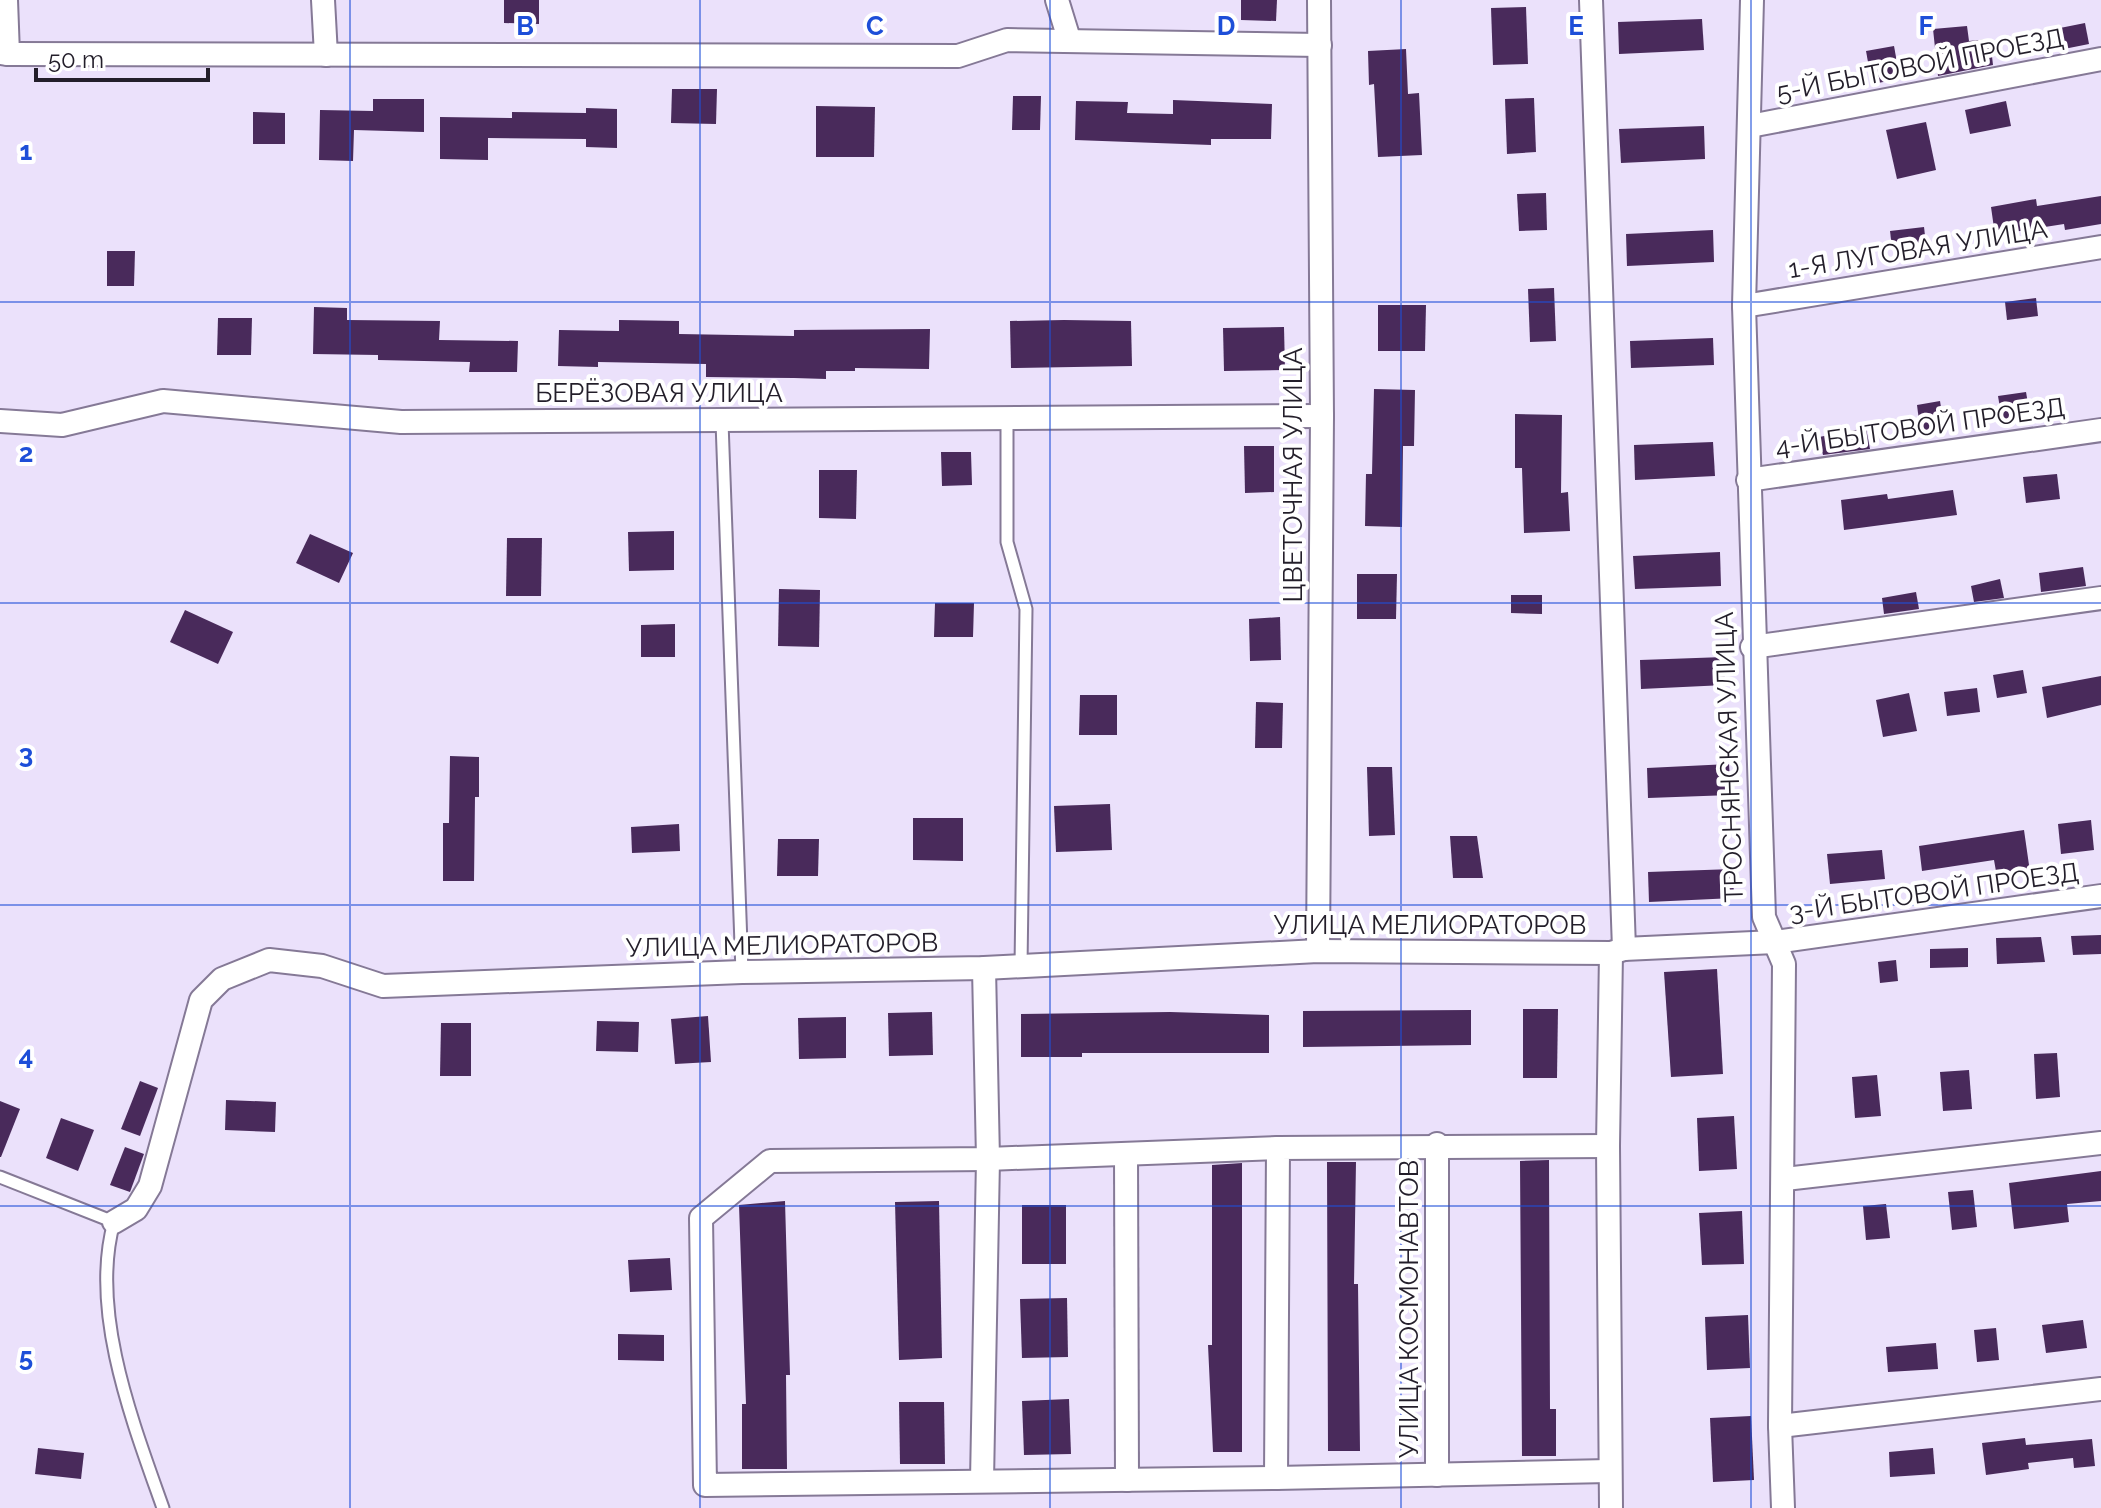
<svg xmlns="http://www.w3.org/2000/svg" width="2101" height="1508" viewBox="0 0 2101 1508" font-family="Raleway,sans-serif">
<rect width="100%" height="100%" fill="#ebe1fb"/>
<g fill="#492a5b">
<polygon points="504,0 539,0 539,24 504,23"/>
<polygon points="1241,0 1277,0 1276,21 1241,20"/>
<polygon points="1526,7 1528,64 1493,65 1491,8"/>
<polygon points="1702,19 1704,50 1619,54 1618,22"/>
<polygon points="2085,23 2089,44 2054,51 2050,30"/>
<polygon points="1967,26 1969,41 1990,39 1993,65 1938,76 1933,29"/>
<polygon points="1894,46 1900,79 1872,84 1866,51"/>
<polygon points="1406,49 1408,94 1419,93 1422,155 1378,157 1374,84 1369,85 1368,51"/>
<polygon points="672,89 717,89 716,124 671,123"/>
<polygon points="1013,96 1041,96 1040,130 1012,130"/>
<polygon points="1534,98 1536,152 1507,154 1505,99"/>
<polygon points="373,99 424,99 424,132 354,130 353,161 319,160 320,110 373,111"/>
<polygon points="1173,100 1272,104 1271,139 1211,139 1211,145 1075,140 1076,101 1128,102 1127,113 1173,114"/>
<polygon points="2006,101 2011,126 1970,134 1965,110"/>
<polygon points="816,106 875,107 874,157 816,157"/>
<polygon points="586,108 617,109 617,148 586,147 586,139 488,138 488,160 440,159 440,117 512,118 512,112 586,113"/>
<polygon points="253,112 285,113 285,144 253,144"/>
<polygon points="1926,122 1936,170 1897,179 1886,130"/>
<polygon points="1704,126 1705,159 1621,163 1619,129"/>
<polygon points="1546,193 1547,230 1519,231 1517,194"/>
<polygon points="2101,196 2101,224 2065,230 2064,224 1995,235 1991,207 2036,199 2037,206"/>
<polygon points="1924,227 1926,244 1892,248 1890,231"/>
<polygon points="1713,230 1714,262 1627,266 1626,234"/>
<polygon points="107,251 135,251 134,286 107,286"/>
<polygon points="1554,288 1556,341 1530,342 1528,289"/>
<polygon points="2036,298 2038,316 2007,320 2005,302"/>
<polygon points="1378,305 1426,305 1425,351 1378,351"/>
<polygon points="314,307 347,308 347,320 440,321 439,340 518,341 517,372 469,372 470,362 378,360 378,355 313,354"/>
<polygon points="218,318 252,318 251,355 217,355"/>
<polygon points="619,320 679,321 679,334 794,336 794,330 930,329 929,369 855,368 855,371 826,371 826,379 794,378 706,377 706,364 598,362 598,367 558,366 559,330 619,331"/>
<polygon points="1064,320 1131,321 1132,366 1011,368 1010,321"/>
<polygon points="1284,327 1285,370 1224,371 1223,328"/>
<polygon points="1713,338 1714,365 1631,368 1630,341"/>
<polygon points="1374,389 1415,390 1414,446 1403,446 1402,527 1365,526 1366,474 1372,474"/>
<polygon points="2026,392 2030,415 2002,420 1998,396"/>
<polygon points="1940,401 1945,433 1921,436 1917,405"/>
<polygon points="1515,414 1562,415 1561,493 1568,492 1570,531 1524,533 1522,468 1515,468"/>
<polygon points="1866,428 1870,449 1823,455 1819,437"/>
<polygon points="1713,442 1715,476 1635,480 1634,445"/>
<polygon points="1244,446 1274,446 1274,492 1245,493"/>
<polygon points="941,452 971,452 972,485 942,486"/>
<polygon points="819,470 857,470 856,519 819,518"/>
<polygon points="2057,474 2060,499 2026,503 2023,477"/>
<polygon points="1953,490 1957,515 1844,530 1841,500 1887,494 1888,499"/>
<polygon points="674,531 674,570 629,571 628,532"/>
<polygon points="310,534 353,553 339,583 296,563"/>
<polygon points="507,538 542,538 541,596 506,596"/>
<polygon points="1720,552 1721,586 1635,589 1633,556"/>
<polygon points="2083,567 2086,586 2041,592 2039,573"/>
<polygon points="1357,574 1397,574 1396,619 1357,619"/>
<polygon points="2000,579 2004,598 1974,602 1971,586"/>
<polygon points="779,589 820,590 819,647 778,646"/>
<polygon points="1916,592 1919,609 1884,614 1882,598"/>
<polygon points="1511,595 1542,595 1542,614 1511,613"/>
<polygon points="935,603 974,603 973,637 934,637"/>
<polygon points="185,610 233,632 218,664 170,642"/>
<polygon points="1280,617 1281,660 1250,661 1249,619"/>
<polygon points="675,624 675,657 641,657 641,625"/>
<polygon points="1724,657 1725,685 1641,689 1640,660"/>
<polygon points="2023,670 2027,693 1997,698 1993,675"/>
<polygon points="2101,676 2101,705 2047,718 2042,687"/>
<polygon points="1977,688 1980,712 1947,716 1944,692"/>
<polygon points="1909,693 1917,731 1883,737 1876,700"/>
<polygon points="1080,695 1117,695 1117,735 1079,735"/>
<polygon points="1256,702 1283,703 1282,748 1255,748"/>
<polygon points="450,756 479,757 479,797 475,797 474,881 443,881 443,823 449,823"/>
<polygon points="1729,764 1731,795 1648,798 1647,768"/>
<polygon points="1367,767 1392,767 1395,835 1369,836"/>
<polygon points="1110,804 1112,850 1056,852 1054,806"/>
<polygon points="913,818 963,818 963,861 913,860"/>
<polygon points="2091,820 2094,850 2061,854 2058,824"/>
<polygon points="679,824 680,851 632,853 631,827"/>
<polygon points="2024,830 2030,872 1997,877 1994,860 1922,871 1919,846"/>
<polygon points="1450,836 1477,836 1483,878 1453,878"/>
<polygon points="778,839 819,839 818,876 777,876"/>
<polygon points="1882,850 1885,879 1830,884 1827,854"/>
<polygon points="1733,869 1734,898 1649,902 1648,872"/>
<polygon points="2101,935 2101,954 2073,955 2071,936"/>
<polygon points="2041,937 2045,962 1997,964 1996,938"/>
<polygon points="1968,948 1968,967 1930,968 1930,949"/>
<polygon points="1896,960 1898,981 1880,983 1878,962"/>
<polygon points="1717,969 1723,1074 1671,1077 1664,972"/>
<polygon points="1523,1009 1558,1009 1557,1078 1523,1078"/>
<polygon points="1471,1010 1471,1045 1303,1047 1303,1011"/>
<polygon points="932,1012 933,1055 889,1056 888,1013"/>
<polygon points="1170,1012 1269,1015 1269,1053 1082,1053 1082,1057 1021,1057 1021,1014"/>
<polygon points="708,1016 711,1062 675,1064 671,1019"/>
<polygon points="846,1017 846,1058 799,1059 798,1018"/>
<polygon points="597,1021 639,1022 638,1052 596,1051"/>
<polygon points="441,1023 471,1023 471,1076 440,1076"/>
<polygon points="2057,1053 2060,1097 2036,1099 2034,1054"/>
<polygon points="1969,1070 1972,1109 1943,1111 1940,1072"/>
<polygon points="1877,1075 1881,1116 1855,1118 1852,1077"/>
<polygon points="140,1081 158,1088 140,1136 121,1129"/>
<polygon points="226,1100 276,1102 275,1132 225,1130"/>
<polygon points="0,1101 20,1109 1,1157 0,1157"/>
<polygon points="1734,1116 1737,1169 1699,1171 1697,1118"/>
<polygon points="61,1118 94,1130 78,1171 46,1158"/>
<polygon points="125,1147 144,1154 130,1192 110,1185"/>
<polygon points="1549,1160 1550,1409 1556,1409 1556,1456 1522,1456 1520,1161"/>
<polygon points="1327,1162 1356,1162 1354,1284 1358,1284 1360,1451 1328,1451"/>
<polygon points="1242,1163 1242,1452 1213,1452 1208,1345 1212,1345 1212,1165"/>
<polygon points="2101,1171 2101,1201 2067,1204 2069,1222 2014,1229 2009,1183"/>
<polygon points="1973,1190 1977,1227 1952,1230 1948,1192"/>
<polygon points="785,1201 790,1375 786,1375 787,1469 742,1469 742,1404 746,1404 739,1205"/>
<polygon points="939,1201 942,1358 899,1360 895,1202"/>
<polygon points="1886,1204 1890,1238 1866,1240 1863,1206"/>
<rect x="1022" y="1205" width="44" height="59"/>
<polygon points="1742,1211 1744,1264 1702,1265 1699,1213"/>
<polygon points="670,1258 672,1290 630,1292 628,1260"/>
<polygon points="1067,1298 1068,1357 1022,1358 1020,1299"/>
<polygon points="1748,1315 1750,1368 1707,1370 1705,1317"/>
<polygon points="2083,1320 2087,1348 2046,1353 2042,1325"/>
<polygon points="1996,1328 1999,1360 1977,1362 1974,1330"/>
<polygon points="618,1334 664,1335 664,1361 618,1360"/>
<polygon points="1936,1343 1938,1369 1888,1372 1886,1347"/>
<polygon points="1069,1399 1071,1454 1024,1455 1022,1401"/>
<polygon points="899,1402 944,1402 945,1464 900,1464"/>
<polygon points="1751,1416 1754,1480 1713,1482 1710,1418"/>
<polygon points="2025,1438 2026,1445 2092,1439 2095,1466 2074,1468 2073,1458 2028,1463 2029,1469 1986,1475 1982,1443"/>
<polygon points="38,1448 84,1453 81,1479 35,1474"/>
<polygon points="1933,1448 1935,1474 1890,1477 1889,1452"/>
</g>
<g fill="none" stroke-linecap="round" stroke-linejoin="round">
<g stroke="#857996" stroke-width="15">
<g id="lane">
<polyline points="1007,418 1007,542 1026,609 1021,966"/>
<polyline points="722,422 742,972"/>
<path d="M0 1177 114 1222C89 1311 133 1423 163 1508"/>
</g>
</g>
<g stroke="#857996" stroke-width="26">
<g id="street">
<polyline points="323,0 326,55"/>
<polyline points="1057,0 1069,39"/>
<polyline points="1591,0 1624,949 1775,942 2101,896"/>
<polyline points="1752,0 1744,306 1764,917 1784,964 1780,1426 1783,1508"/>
<polyline points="0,53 8,54 6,0"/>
<polyline points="8,54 958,56 1007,40 1320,45"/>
<polyline points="1750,126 2101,59"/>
<polyline points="1744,306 2101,247"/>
<polyline points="0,421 62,425 163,401 401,422 1322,416"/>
<polyline points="1748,480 2101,430"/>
<polyline points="1752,647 2101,598"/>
<polyline points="1318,951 1322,416 1319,0"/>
<polyline points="1611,953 1608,1146 1611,1508"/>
<polyline points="1437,1144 1437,1475"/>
<polyline points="1608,1146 1278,1148 1276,1478 1609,1471"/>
<polyline points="1126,1154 1127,1480"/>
<polyline points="1785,1179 2101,1143"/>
<polyline points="114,1222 136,1209 150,1186 201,1000 222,979 269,960 322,966 383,986 742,972 984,968 1318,951 1611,953 1624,949"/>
<polyline points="1780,1426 2101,1389"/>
<polyline points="1276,1478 705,1485 701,1218 770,1161 988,1159 1278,1148"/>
<polyline points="982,1481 988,1159 984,968"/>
</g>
</g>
<use href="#lane" stroke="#fff" stroke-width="11"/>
<use href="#street" stroke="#fff" stroke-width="22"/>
</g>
<path fill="none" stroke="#1d4ed8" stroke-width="2" stroke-opacity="0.55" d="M350 0V1508M700 0V1508M1050 0V1508M1401 0V1508M1751 0V1508M0 302H2101M0 603H2101M0 905H2101M0 1206H2101"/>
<g text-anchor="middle" stroke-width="8" stroke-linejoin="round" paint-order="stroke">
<g font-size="26" fill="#231e2a" stroke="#fff">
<text transform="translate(1920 65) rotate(-11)" y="9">5-Й БЫТОВОЙ ПРОЕЗД</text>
<text transform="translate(1918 249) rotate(-9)" y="9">1-Я ЛУГОВАЯ УЛИЦА</text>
<text x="659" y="402">БЕРЁЗОВАЯ УЛИЦА</text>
<text transform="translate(1920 427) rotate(-8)" y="9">4-Й БЫТОВОЙ ПРОЕЗД</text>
<text transform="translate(1293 475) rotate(-90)" y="9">ЦВЕТОЧНАЯ УЛИЦА</text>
<text transform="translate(1729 757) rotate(-92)" y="9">ТРОСНЯНСКАЯ УЛИЦА</text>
<text transform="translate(1934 892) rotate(-8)" y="9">3-Й БЫТОВОЙ ПРОЕЗД</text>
<text x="1430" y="934">УЛИЦА МЕЛИОРАТОРОВ</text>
<text transform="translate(782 945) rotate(-1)" y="9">УЛИЦА МЕЛИОРАТОРОВ</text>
<text transform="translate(1409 1309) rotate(-90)" y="9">УЛИЦА КОСМОНАВТОВ</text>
</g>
</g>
<g font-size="26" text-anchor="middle" font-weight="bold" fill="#1d4ed8" stroke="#fff" stroke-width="8" stroke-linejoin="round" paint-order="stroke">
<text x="525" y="35">B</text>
<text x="875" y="35">C</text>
<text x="1226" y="35">D</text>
<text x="1576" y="35">E</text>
<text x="1926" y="35">F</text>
<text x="26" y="160">1</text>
<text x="26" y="462">2</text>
<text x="26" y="763">3</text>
<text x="26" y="1065">4</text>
<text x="26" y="1366">5</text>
</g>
<path d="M36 68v12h172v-12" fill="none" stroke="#231e2a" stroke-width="4"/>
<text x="48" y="68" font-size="24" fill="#231e2a" stroke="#ffffff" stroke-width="6" paint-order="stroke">50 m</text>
</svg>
